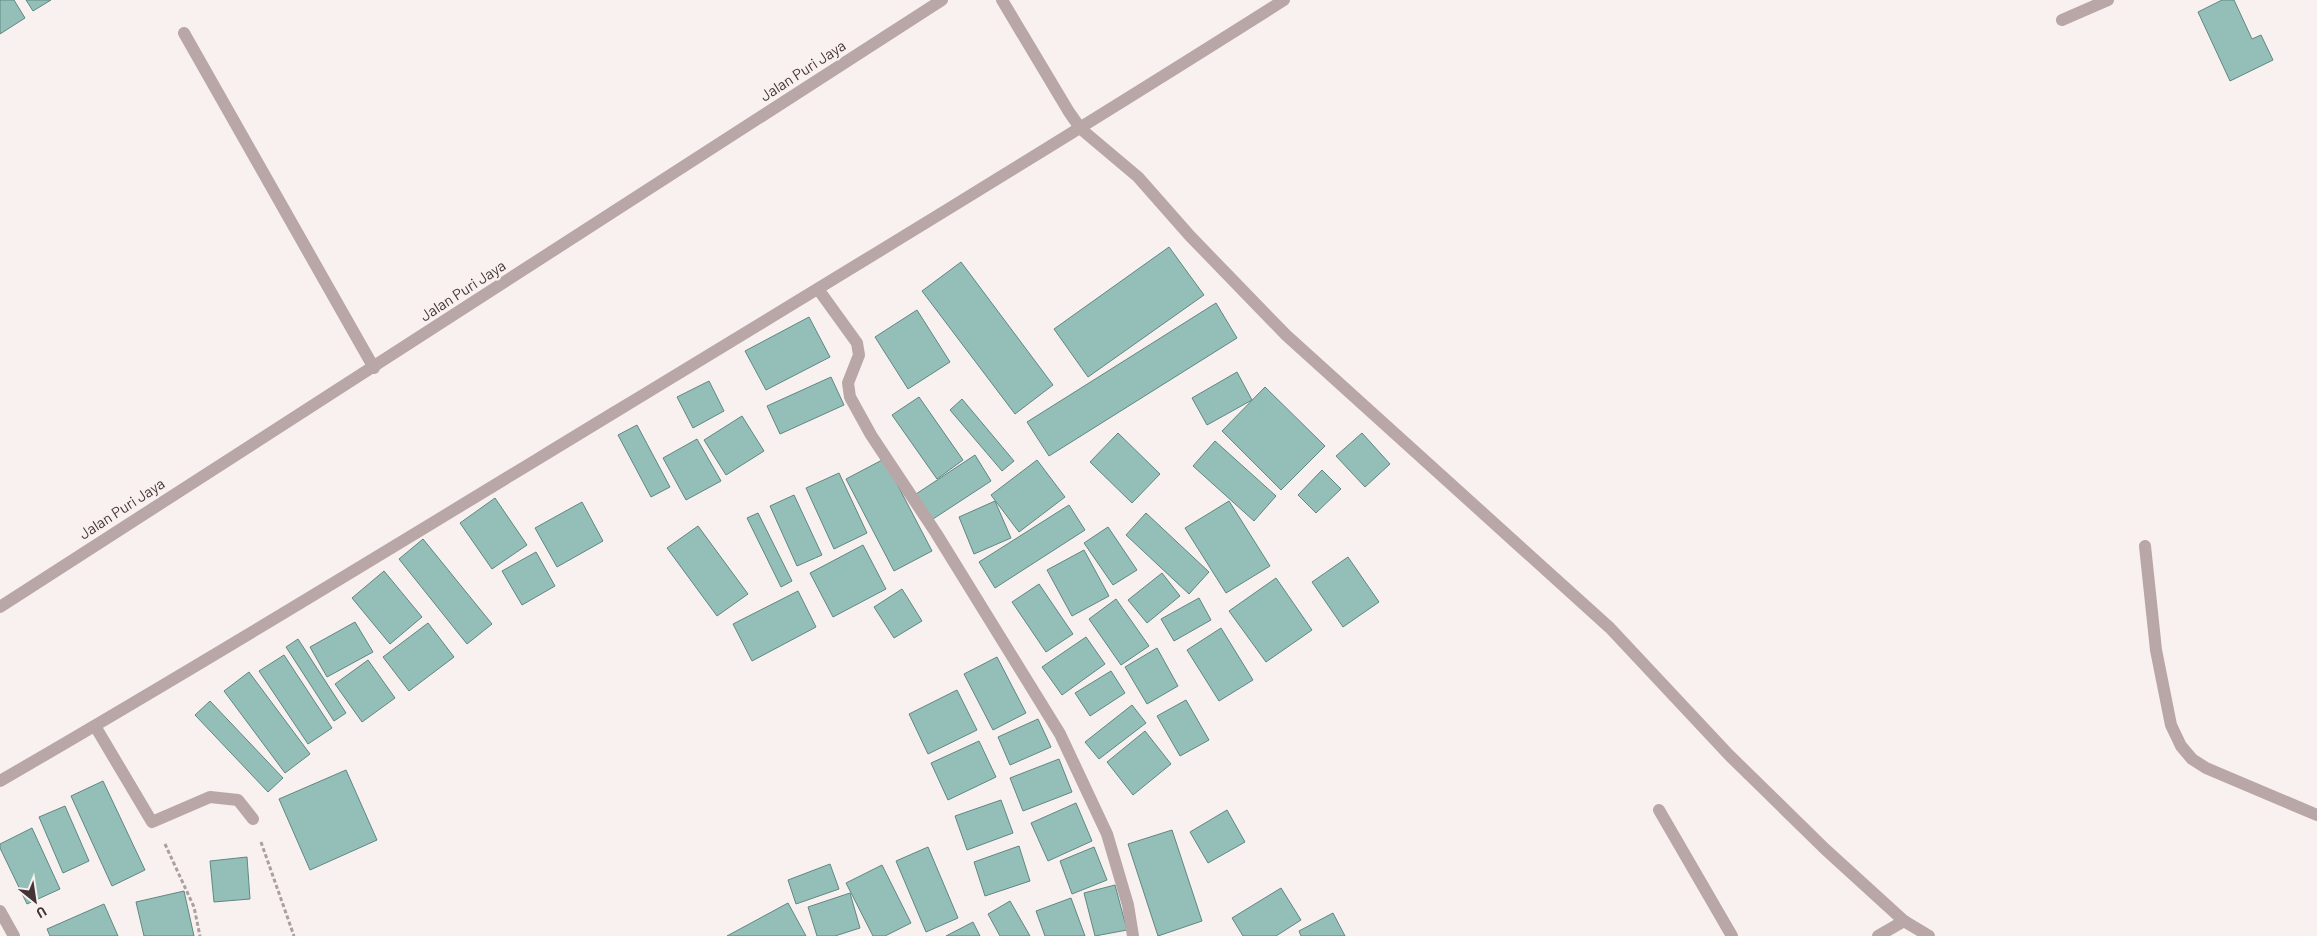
<svg xmlns="http://www.w3.org/2000/svg" width="2317" height="936" viewBox="0 0 2317 936" font-family="Barlow,sans-serif">
<rect width="100%" height="100%" fill="#f9f0f0"/>
<g fill="#94bfb8" stroke="#5e8881">
<polygon points="0,0 14,0 25,18 0,34"/>
<polygon points="26,0 51,0 33,11"/>
<polygon points="2222,0 2234,0 2252,39 2261,35 2273,60 2230,81 2198,12"/>
<polygon points="1169,247 1204,295 1088,377 1054,329"/>
<polygon points="961,262 1053,385 1015,414 922,291"/>
<polygon points="1216,303 1237,338 1049,456 1027,422"/>
<polygon points="917,310 950,362 908,389 875,337"/>
<polygon points="809,317 830,357 766,390 745,351"/>
<polygon points="1237,372 1252,400 1207,425 1192,398"/>
<polygon points="831,377 844,405 780,434 767,406"/>
<polygon points="709,381 724,411 693,428 677,397"/>
<polygon points="1265,387 1325,446 1281,490 1222,431"/>
<polygon points="919,397 963,460 937,479 892,415"/>
<polygon points="962,399 1014,461 1002,471 950,410"/>
<polygon points="742,416 764,451 726,475 704,440"/>
<polygon points="637,425 670,487 651,497 618,435"/>
<polygon points="1118,433 1160,474 1132,503 1090,462"/>
<polygon points="1362,433 1390,464 1365,487 1336,456"/>
<polygon points="697,439 721,481 686,500 663,458"/>
<polygon points="1215,441 1276,496 1254,521 1193,466"/>
<polygon points="975,455 991,481 930,521 913,496"/>
<polygon points="884,459 932,551 894,571 846,479"/>
<polygon points="1037,460 1065,497 1019,532 991,495"/>
<polygon points="1322,470 1341,489 1316,513 1298,495"/>
<polygon points="839,473 867,533 834,549 806,488"/>
<polygon points="794,495 822,555 797,566 770,506"/>
<polygon points="495,498 527,545 492,569 460,523"/>
<polygon points="995,501 1011,538 974,554 959,517"/>
<polygon points="1229,501 1270,566 1226,593 1185,528"/>
<polygon points="582,502 603,541 557,567 535,528"/>
<polygon points="1069,505 1085,530 995,588 979,562"/>
<polygon points="758,513 792,581 781,587 747,518"/>
<polygon points="1146,513 1209,572 1189,594 1126,535"/>
<polygon points="698,526 748,594 717,616 667,548"/>
<polygon points="1108,527 1137,570 1113,585 1084,543"/>
<polygon points="423,539 492,624 467,644 399,559"/>
<polygon points="863,545 886,589 833,617 810,573"/>
<polygon points="1084,550 1109,596 1072,616 1047,570"/>
<polygon points="536,552 555,586 522,605 502,571"/>
<polygon points="1348,557 1379,602 1343,627 1312,582"/>
<polygon points="384,571 422,617 390,644 352,598"/>
<polygon points="1162,573 1180,596 1147,623 1128,600"/>
<polygon points="1276,578 1312,630 1266,662 1229,611"/>
<polygon points="1039,584 1073,634 1046,652 1012,602"/>
<polygon points="902,589 922,621 894,638 874,607"/>
<polygon points="798,591 816,627 752,661 733,624"/>
<polygon points="1199,598 1211,620 1174,641 1161,619"/>
<polygon points="1116,599 1149,646 1121,665 1089,619"/>
<polygon points="355,622 373,652 327,677 310,647"/>
<polygon points="428,623 454,657 409,691 383,657"/>
<polygon points="1221,628 1253,680 1219,701 1187,650"/>
<polygon points="1086,637 1105,664 1062,695 1042,667"/>
<polygon points="298,639 346,713 334,721 286,647"/>
<polygon points="1157,648 1178,686 1147,704 1125,667"/>
<polygon points="284,655 332,728 308,744 259,671"/>
<polygon points="997,657 1026,713 993,730 964,674"/>
<polygon points="368,660 395,698 362,722 335,684"/>
<polygon points="1111,671 1125,693 1090,716 1075,693"/>
<polygon points="249,672 310,754 285,773 224,691"/>
<polygon points="957,690 977,730 928,754 909,714"/>
<polygon points="1186,700 1209,740 1180,756 1157,716"/>
<polygon points="210,701 283,778 268,792 195,715"/>
<polygon points="1132,705 1146,723 1099,759 1085,742"/>
<polygon points="1038,719 1051,747 1010,765 998,737"/>
<polygon points="1145,731 1171,764 1133,795 1107,762"/>
<polygon points="979,741 996,777 948,800 931,763"/>
<polygon points="1059,759 1072,792 1023,811 1010,778"/>
<polygon points="346,770 377,840 310,870 279,799"/>
<polygon points="103,781 145,870 112,886 71,796"/>
<polygon points="1001,800 1013,833 967,850 955,816"/>
<polygon points="1076,803 1092,841 1048,861 1031,823"/>
<polygon points="65,806 89,861 63,873 39,817"/>
<polygon points="1227,810 1245,842 1208,863 1190,832"/>
<polygon points="32,828 60,889 27,904 0,848 0,844"/>
<polygon points="1172,830 1202,921 1158,936 1128,844"/>
<polygon points="1019,846 1030,881 985,896 974,862"/>
<polygon points="928,847 958,918 926,932 896,861"/>
<polygon points="1094,847 1107,880 1072,894 1060,861"/>
<polygon points="247,857 250,899 214,902 210,861"/>
<polygon points="830,864 839,889 796,904 788,880"/>
<polygon points="882,865 911,923 885,936 873,936 846,883"/>
<polygon points="1115,885 1127,930 1095,936 1084,893"/>
<polygon points="1281,888 1301,920 1276,936 1243,936 1232,918"/>
<polygon points="184,891 194,936 144,936 136,902"/>
<polygon points="850,893 860,928 835,936 817,936 808,907"/>
<polygon points="1071,898 1085,936 1045,936 1036,911"/>
<polygon points="1010,901 1030,936 1000,936 988,914"/>
<polygon points="788,903 806,936 727,936"/>
<polygon points="104,904 118,936 50,936 47,929"/>
<polygon points="1333,913 1345,936 1301,936 1299,931"/>
<polygon points="973,922 980,936 946,936"/>
</g>
<g fill="none" stroke-linecap="round" stroke-linejoin="round">
<g stroke="#ab9f9f" stroke-width="3" stroke-dasharray="4 2.5" stroke-linecap="butt">
<polyline points="261,842 294,936"/>
<polyline points="165,844 194,907 200,936"/>
</g>
<g stroke="#b9a6a7" stroke-width="12">
<polyline points="1002,0 1069,112 1081,129 1138,177 1190,236 1286,335 1610,628 1729,755 1825,849 1904,921 1929,936"/>
<polyline points="2062,20 2108,0"/>
<polyline points="184,33 374,368"/>
<polyline points="818,289 857,343 859,355 848,383 850,397 871,435 936,533 1060,734 1107,834 1128,905 1133,936"/>
<polyline points="2145,546 2156,650 2171,725 2181,746 2192,759 2206,768 2317,815"/>
<polyline points="0,607 942,0"/>
<polyline points="95,726 152,822 210,797 238,800 253,819"/>
<path d="M0 781C207 661 411 536 615 412 839 276 1063 140 1284 0"/>
<polyline points="1659,810 1732,936"/>
<polyline points="0,911 14,936"/>
<polyline points="1878,936 1904,921"/>
</g>
</g>
<g text-anchor="middle" stroke-width="4.5" stroke-linejoin="round" paint-order="stroke">
<g font-size="15" fill="#453435" stroke="#f9f0f0">
<text transform="translate(803 71) rotate(-33)" y="5">Jalan Puri Jaya</text>
<text transform="translate(463 291) rotate(-33)" y="5">Jalan Puri Jaya</text>
<text transform="translate(122 509) rotate(-33)" y="5">Jalan Puri Jaya</text>
</g>
</g>
<g transform="translate(35 901) rotate(150)" stroke="#f9f0f0" stroke-width="4" paint-order="stroke">
<path d="M0-4L9 19L0 12L-9 19Z" fill="#453435"/>
<text y="-8" font-size="14" font-weight="bold" text-anchor="middle" fill="#453435">U</text>
</g>
</svg>
